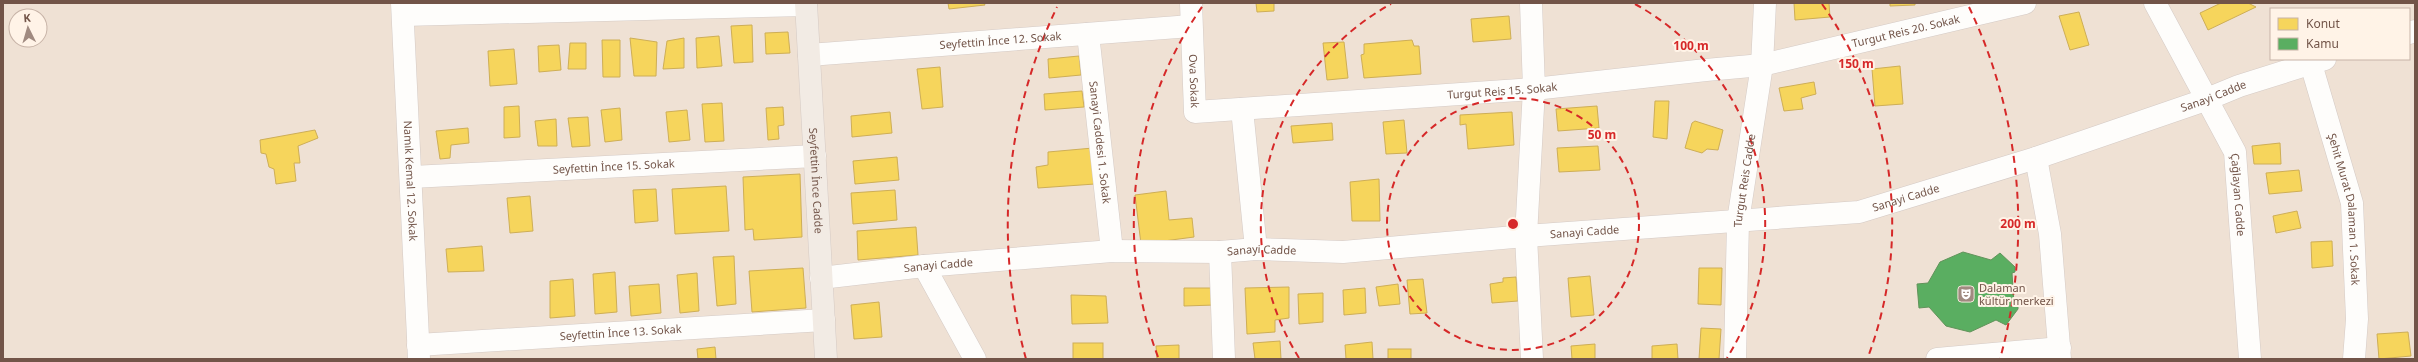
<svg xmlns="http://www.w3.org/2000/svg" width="2418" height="362" viewBox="0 0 2418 362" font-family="'Noto Sans',sans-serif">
<rect width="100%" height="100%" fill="#f6efe7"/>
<path fill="#efe1d4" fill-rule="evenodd" d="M3 3H2415V359H3ZM2271 9H2409V59H2271ZM16 16H40V40H16Z"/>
<g fill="#f6d55c" stroke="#ceae56">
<polygon points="948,3 984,3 985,5 949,9"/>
<polygon points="1256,3 1274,3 1274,11 1257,12"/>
<polygon points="1794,3 1829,3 1830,17 1795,20"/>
<polygon points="1890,3 1915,3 1915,5 1890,6"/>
<polygon points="2221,3 2248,3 2256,7 2208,30 2200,13"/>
<polygon points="2079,12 2089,45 2070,50 2059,16"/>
<polygon points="1509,16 1511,39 1473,42 1471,19"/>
<polygon points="752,25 753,62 734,63 731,26"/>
<polygon points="788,32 790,53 766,54 765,33"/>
<polygon points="719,36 722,66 697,68 696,38"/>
<polygon points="630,38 657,42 656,76 634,76"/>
<polygon points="684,38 684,68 663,69 667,41"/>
<polygon points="602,40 620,40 620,77 603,77"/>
<polygon points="1412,40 1414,46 1419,46 1421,74 1364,78 1361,55 1364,54 1364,44"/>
<polygon points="1344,42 1348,78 1327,80 1323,43"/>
<polygon points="570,43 586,43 586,69 568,69"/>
<polygon points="559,45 561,70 539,72 538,46"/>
<polygon points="514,49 517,84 490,86 488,51"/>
<polygon points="1079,56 1081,75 1049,78 1048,59"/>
<polygon points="1900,66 1903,104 1875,106 1872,69"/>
<polygon points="940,67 943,107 922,109 917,69"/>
<polygon points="1814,82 1816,94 1801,98 1803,109 1784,111 1779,88"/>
<polygon points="1082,91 1084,107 1045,110 1044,94"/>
<polygon points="1655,101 1669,101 1667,139 1653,137"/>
<polygon points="722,103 724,141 705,142 702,104"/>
<polygon points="519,106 520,137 504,138 504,107"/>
<polygon points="1597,106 1599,128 1558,131 1556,109"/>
<polygon points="783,107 784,125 778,126 779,139 768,140 766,108"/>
<polygon points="620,108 622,140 605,142 601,110"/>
<polygon points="687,110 690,140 669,142 666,112"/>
<polygon points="890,112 892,133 852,137 851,116"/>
<polygon points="1512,112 1514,145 1468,149 1466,124 1460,125 1460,115"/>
<polygon points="588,117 590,146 572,147 568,118"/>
<polygon points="556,119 557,146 538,146 535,121"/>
<polygon points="1404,120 1407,153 1386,154 1383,122"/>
<polygon points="1695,121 1723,130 1718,150 1707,149 1702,153 1685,148 1692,123"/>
<polygon points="1332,123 1333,140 1293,143 1291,126"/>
<polygon points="468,128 469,143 451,145 450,158 440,159 436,131"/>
<polygon points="315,130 318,138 298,146 300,163 294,163 296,181 276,184 274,169 269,167 266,154 261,153 260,140"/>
<polygon points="2280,143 2281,164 2254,164 2252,146"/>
<polygon points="1598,146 1600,170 1559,172 1557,148"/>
<polygon points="1093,148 1095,184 1038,188 1036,167 1048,165 1048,152"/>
<polygon points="897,157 899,180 855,184 853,161"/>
<polygon points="2299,170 2302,191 2269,194 2266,173"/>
<polygon points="800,174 802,237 754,240 753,229 745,230 743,177"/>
<polygon points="1379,179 1380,221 1352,221 1350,182"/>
<polygon points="726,186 729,231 675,234 672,189"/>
<polygon points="656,189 658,221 635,223 633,190"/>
<polygon points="895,190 897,220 853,224 851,193"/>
<polygon points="1166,191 1169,220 1192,218 1194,237 1141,244 1135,195"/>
<polygon points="530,196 533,231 510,233 507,198"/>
<polygon points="2297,211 2301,228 2276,233 2273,216"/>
<polygon points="916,227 918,255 858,260 857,231"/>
<polygon points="2332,241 2333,266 2312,268 2311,242"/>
<polygon points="482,246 484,271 448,272 446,249"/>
<polygon points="734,256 736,304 717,306 713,257"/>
<polygon points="803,268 806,308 752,312 749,271"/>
<polygon points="1699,268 1722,268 1721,305 1698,304"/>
<polygon points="615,272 617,312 595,314 593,274"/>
<polygon points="697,273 699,311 680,313 677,275"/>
<polygon points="1590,276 1594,315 1571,317 1568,278"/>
<polygon points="1516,277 1518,301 1492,303 1490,284 1503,282 1503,278"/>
<polygon points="573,279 575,316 550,318 550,281"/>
<polygon points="1423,279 1427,313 1410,314 1407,280"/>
<polygon points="659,284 661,313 631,316 629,286"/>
<polygon points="1398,284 1400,304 1379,306 1376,287"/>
<polygon points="1289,287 1289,318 1275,320 1275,332 1247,334 1245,288"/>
<polygon points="1184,288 1215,288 1215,305 1184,306"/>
<polygon points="1365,288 1366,313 1344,315 1343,290"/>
<polygon points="1323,293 1323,322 1299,324 1298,294"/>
<polygon points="1071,295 1106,296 1108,323 1072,324"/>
<polygon points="879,302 882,337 854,339 851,305"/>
<polygon points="1701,328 1721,329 1719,359 1699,359"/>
<polygon points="2408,332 2411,356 2379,359 2377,334"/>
<polygon points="1280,341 1281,359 1255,359 1253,343"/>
<polygon points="1372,342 1373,359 1346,359 1345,345"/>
<rect x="1073" y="343" width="30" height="16"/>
<polygon points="1595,344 1595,359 1572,359 1571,346"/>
<polygon points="1677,344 1678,359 1652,359 1652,346"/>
<polygon points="1179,345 1179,359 1157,359 1156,346"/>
<polygon points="715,347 716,359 698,359 697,349"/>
<rect x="1388" y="349" width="23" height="10"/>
</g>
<polygon fill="#5aae61" stroke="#61935a" points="1963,252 1991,260 2000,253 2015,267 2015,272 2012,273 2014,304 2018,303 2018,309 2006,325 1996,320 1970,332 1946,326 1929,307 1919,308 1917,284 1928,283 1940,262"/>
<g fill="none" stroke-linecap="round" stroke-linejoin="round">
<g stroke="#d4cac5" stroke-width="23">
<g id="minor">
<path id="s1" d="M402 3 419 359"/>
<path id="s2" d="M1191 3 1195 112 1534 89 1706 70 1762 65 2025 3"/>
<polyline points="1531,3 1534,89 1526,236 1532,359"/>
<path id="s3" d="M2155 3 2235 152 2250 359"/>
<polyline points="404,15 806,5"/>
<polyline points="2409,33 2415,31"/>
<path id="s4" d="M1088 34 1112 251"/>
<path id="s5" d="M809 55 1191 26"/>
<path id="s6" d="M2311 64 2352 203 2357 319 2354 359"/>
<polyline points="1242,109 1256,249"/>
<polyline points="2036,158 2050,234 2060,359"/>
<path id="s7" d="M412 177 815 156"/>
<polyline points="1220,252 1224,359"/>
<polyline points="924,266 975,359"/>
<path id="s8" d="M821 278 924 266 1112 251 1220 252 1256 249 1343 252 1526 236 1859 212 2036 158 2205 100 2239 86 2325 59"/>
<path id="s9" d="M418 345 824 320"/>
<path id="s10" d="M1735 359 1738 221 1762 65 1765 3"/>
<polyline points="1937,359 2060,348"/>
</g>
</g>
<g stroke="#d5cac4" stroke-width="23">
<g id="major">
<path id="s11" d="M806 3 826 359"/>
</g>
</g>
<use href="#minor" stroke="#fefdfb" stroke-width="22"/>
<use href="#major" stroke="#f2ebe4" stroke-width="22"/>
</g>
<g fill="none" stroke="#d62828" stroke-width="2" stroke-dasharray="7 5">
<circle cx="1513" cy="224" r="126"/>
<path d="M1299 358A252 252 0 0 1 1391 4M1635 4A252 252 0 0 1 1727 358"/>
<path d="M1158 357A379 379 0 0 1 1204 4M1822 4A379 379 0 0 1 1868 357"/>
<path d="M1026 359A505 505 0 0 1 1057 7M1969 7A505 505 0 0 1 2000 359"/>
</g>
<defs>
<g id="theatre-square" transform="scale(0.9)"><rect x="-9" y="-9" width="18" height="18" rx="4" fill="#a08a80" stroke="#fff3e7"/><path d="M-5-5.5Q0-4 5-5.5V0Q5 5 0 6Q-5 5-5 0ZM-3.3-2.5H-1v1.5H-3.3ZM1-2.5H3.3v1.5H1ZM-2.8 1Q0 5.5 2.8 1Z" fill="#fff"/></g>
</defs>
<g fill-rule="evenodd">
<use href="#theatre-square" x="1966" y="294"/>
</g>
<g text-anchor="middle" stroke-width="4" stroke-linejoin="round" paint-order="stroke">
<g font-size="11" fill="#725448" stroke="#fff3e7">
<text dy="4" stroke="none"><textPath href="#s2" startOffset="826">Turgut Reis 20. Sokak</textPath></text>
<text dy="4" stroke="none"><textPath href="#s5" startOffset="192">Seyfettin İnce 12. Sokak</textPath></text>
<text dy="4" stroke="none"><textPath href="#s2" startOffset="78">Ova Sokak</textPath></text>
<text dy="4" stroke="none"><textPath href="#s2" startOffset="417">Turgut Reis 15. Sokak</textPath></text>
<text dy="4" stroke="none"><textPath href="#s8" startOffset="1414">Sanayi Cadde</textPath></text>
<text dy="4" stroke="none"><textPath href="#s4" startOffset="109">Sanayi Caddesi 1. Sokak</textPath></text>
<text dy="4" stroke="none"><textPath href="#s7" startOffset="202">Seyfettin İnce 15. Sokak</textPath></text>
<text dy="4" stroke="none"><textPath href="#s1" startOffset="178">Namık Kemal 12. Sokak</textPath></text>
<text dy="4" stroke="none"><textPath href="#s11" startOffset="178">Seyfettin İnce Cadde</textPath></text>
<text dy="4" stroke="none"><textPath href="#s10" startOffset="179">Turgut Reis Cadde</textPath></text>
<text dy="4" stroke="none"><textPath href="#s3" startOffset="212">Çağlayan Cadde</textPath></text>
<text dy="4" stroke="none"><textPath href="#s8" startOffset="1090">Sanayi Cadde</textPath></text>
<text dy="4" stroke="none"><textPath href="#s6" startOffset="150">Şehit Murat Dalaman 1. Sokak</textPath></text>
<text dy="4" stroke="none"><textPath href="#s8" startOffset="766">Sanayi Cadde</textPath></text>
<text dy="4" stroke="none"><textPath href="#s8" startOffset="442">Sanayi Cadde</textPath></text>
<text dy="4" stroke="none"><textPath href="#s8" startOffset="118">Sanayi Cadde</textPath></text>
<text dy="4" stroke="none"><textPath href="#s9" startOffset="203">Seyfettin İnce 13. Sokak</textPath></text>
</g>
<g font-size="11" fill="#725448" stroke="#fff3e7" text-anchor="start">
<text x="1979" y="292">Dalaman<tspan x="1979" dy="13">kültür merkezi</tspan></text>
</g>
</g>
<circle cx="1513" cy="224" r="6" fill="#d62828" stroke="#fff3e7" stroke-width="2"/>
<g font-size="12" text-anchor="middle" font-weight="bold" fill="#d62828" stroke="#fff3e7" stroke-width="4" stroke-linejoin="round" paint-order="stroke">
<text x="1691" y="50">100 m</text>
<text x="1856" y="68">150 m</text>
<text x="1602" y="139">50 m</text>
<text x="2018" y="228">200 m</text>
</g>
<rect width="2418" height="362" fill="none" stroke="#725448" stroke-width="8"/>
<rect x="2270" y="8" width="140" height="52" fill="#fff3e7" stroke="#c7b3a7"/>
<rect x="2278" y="18" width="20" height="12" fill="#f6d55c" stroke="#c7b3a7"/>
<text x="2306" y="28" font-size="12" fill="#725448">Konut</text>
<rect x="2278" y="38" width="20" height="12" fill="#5aae61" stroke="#c7b3a7"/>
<text x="2306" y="48" font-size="12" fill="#725448">Kamu</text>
<g transform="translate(28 28) rotate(355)"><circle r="19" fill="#fff3e7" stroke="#c7b3a7"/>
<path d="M0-3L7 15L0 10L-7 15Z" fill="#a08a80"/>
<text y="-6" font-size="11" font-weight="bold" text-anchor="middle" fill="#725448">K</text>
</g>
</svg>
